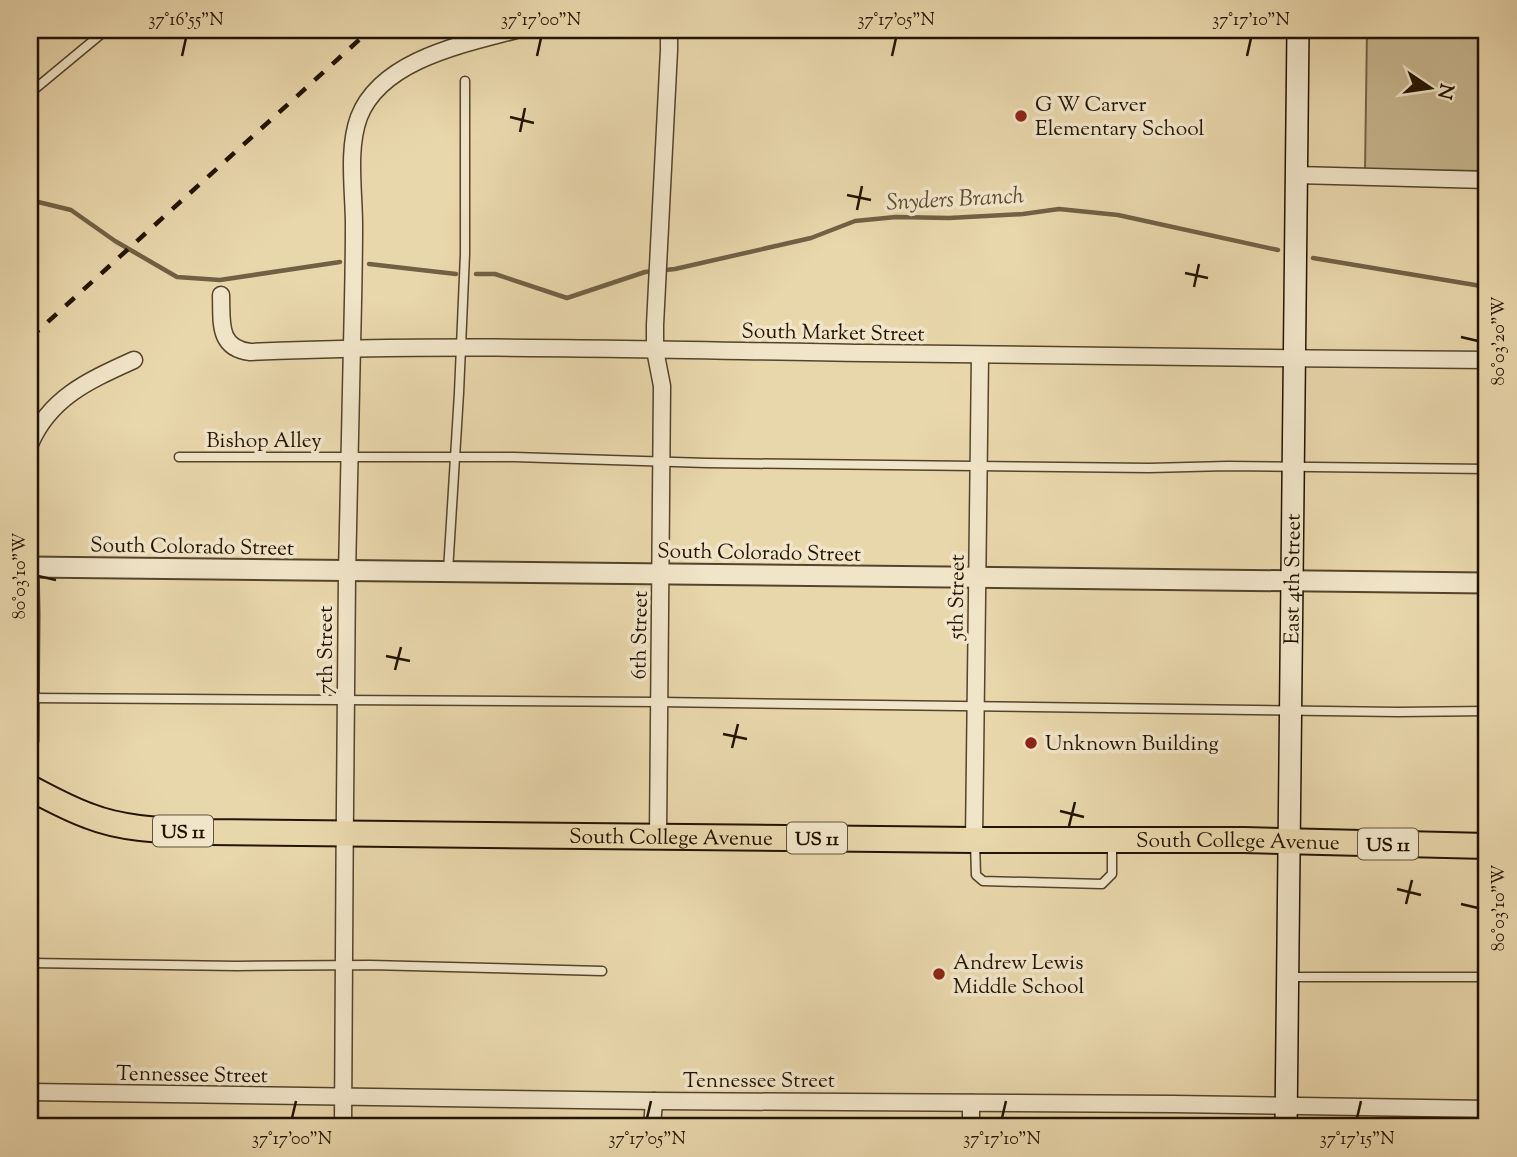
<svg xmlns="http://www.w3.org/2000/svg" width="1517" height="1157" viewBox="0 0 1517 1157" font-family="'Sorts Mill Goudy',serif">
<rect width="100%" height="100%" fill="#e9d7ac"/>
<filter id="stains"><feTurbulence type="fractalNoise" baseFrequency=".00286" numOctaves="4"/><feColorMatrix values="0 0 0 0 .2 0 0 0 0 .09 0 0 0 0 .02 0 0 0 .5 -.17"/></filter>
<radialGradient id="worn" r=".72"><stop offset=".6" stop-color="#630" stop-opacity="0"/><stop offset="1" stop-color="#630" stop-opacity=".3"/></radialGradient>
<polygon fill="#c7b68f" stroke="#746448" stroke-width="2" points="1367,30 1487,30 1487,171 1365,170"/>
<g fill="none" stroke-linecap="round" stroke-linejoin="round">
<g stroke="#716044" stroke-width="4.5">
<polyline points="30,200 71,210 115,241 177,277 220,280 340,262"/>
<polyline points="1313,258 1487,287"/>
<polyline points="369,264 456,274"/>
<polyline points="476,274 495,274 567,298 645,272 675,269 811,238 855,221 896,217 949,218 1023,214 1059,209 1118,215 1278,250"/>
</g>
<g stroke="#54442b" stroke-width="11">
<g id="service">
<polyline points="30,93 106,30"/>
<polyline points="179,457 514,457 707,463 1149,468 1228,466 1487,469"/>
<polyline points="448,571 459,393 465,254 465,81"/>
<polyline points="31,698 659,702 1398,712 1487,711"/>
<polyline points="975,843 976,875 983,881 1102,884 1112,874 1112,844"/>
<polyline points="30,963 237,966 370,965 602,971"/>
<polyline points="1288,977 1487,977"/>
</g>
</g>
<g stroke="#54442b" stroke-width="19">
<g id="minor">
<polyline points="1296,175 1487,180"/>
<path d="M221 295C222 321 217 348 250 352 455 343 661 350 866 353 1073 357 1280 358 1487 360"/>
<path d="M30 444C50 397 90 380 134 360"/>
<polyline points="30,561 31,614 30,741"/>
<polyline points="658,836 662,386 655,350 655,325 669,50 669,30"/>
<polyline points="974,840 980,355"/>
<polyline points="30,1092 654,1101 1174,1104 1487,1109"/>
<path d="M343 1127C345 943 344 758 347 574 348 498 351 421 352 345 353 305 354 265 354 225 354 192 347 149 359 117 381 60 463 44 516 30"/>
<polyline points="652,1127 654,1101"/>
<polyline points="971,1127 971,1103"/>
</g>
</g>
<g stroke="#54442b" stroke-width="23">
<polyline id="tertiary" points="30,567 1487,583"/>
</g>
<g stroke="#221300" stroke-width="24">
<g id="secondary">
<path id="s1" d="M1286 1127 1298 30"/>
</g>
</g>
<g stroke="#221300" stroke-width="28">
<g id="primary">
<path id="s2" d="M30 788C49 798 69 809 89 816 127 831 170 830 209 832L974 840H1244L1487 846"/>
</g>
</g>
<use href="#service" stroke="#f1e5c9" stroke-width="8"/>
<use href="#minor" stroke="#f1e5c9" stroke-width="16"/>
<use href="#tertiary" stroke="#f1e5c9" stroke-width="19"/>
<use href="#secondary" stroke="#f1e5c9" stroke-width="21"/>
<use href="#primary" stroke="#e9d7ac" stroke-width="24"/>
<polyline stroke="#221300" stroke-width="4.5" stroke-dasharray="12 12" stroke-linecap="butt" points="30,338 370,30"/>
</g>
<path fill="none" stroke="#221300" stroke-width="2.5" d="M182 56 186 38M537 56 541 38M892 56 896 38M1247 56 1251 38M510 117 534 123M520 132 525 108M847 195 871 200M857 210 862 186M1185 273 1208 278M1194 287 1199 264M1461 337 1478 341M38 576 56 580M386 656 410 661M395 670 401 647M723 734 747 739M732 748 738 724M1060 811 1084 817M1069 826 1075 802M1397 889 1421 895M1406 904 1412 880M1461 904 1478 908M292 1118 296 1101M647 1118 651 1101M1002 1118 1006 1101M1357 1118 1361 1101"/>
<g fill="#8f2418" stroke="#f1e5c9" stroke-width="2.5">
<circle cx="1021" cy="116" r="7"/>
<circle cx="1031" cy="743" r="7"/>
<circle cx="939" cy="974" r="7"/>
</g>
<g text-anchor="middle" stroke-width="7" stroke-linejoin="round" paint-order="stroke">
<g fill="#f1e5c9" stroke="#60523c" stroke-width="2">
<rect x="153" y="815.5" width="60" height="31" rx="5"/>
<rect x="787" y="822.5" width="60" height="31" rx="5"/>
<rect x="1358" y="828.5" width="60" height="31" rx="5"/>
</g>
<g font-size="19" font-weight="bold" fill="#221300">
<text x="183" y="838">US 11</text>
<text x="817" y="845">US 11</text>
<text x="1388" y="851">US 11</text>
</g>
<g font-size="21" fill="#221300" stroke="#f1e5c9" text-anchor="start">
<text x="1035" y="111">G W Carver<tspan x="1035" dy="24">Elementary School</tspan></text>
<text x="1045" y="750">Unknown Building</text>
<text x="953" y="969">Andrew Lewis<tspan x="953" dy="24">Middle School</tspan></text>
</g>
<g font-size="21" fill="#221300" stroke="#f1e5c9">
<text transform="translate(833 332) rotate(1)" y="7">South Market Street</text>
<text x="264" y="447">Bishop Alley</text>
<text transform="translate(192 546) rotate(1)" y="7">South Colorado Street</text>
<text transform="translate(759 552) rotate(1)" y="7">South Colorado Street</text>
<text dy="7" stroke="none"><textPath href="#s1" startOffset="548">East 4th Street</textPath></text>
<text transform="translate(956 597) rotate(-89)" y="7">5th Street</text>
<text transform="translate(639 635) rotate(-89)" y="7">6th Street</text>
<text transform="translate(325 650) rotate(-90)" y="7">7th Street</text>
<text dy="7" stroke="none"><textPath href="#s2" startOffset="649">South College Avenue</textPath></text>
<text dy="7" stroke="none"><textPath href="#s2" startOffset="1216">South College Avenue</textPath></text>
<text transform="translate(192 1074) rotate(1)" y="7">Tennessee Street</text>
<text x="759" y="1087">Tennessee Street</text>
</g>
<g font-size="23" font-style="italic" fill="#5d4d33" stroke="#f1e5c9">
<text transform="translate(955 198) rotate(-3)" y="8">Snyders Branch</text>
</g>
</g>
<rect width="1517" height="1157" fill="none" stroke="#e9d7ac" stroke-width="77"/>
<g transform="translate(1430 88) rotate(103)" stroke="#f1e5c9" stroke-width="5" paint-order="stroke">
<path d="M0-5L12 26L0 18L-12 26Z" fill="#221300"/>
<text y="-10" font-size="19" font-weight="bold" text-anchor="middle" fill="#221300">N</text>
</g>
<rect x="38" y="38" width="1440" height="1080" fill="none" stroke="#221300" stroke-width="2.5"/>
<g font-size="18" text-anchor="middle" fill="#221300">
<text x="186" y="25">37°16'55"N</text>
<text x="541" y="25">37°17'00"N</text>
<text x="896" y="25">37°17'05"N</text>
<text x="1251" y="25">37°17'10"N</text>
<text transform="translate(1498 341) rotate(-90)" y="6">80°03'20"W</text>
<text transform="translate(19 576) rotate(-90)" y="6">80°03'10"W</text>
<text transform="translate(1498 908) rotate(-90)" y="6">80°03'10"W</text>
<text x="292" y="1144">37°17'00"N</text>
<text x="647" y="1144">37°17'05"N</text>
<text x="1002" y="1144">37°17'10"N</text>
<text x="1357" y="1144">37°17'15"N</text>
</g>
<rect width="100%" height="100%" filter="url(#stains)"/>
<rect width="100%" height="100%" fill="url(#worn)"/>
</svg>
